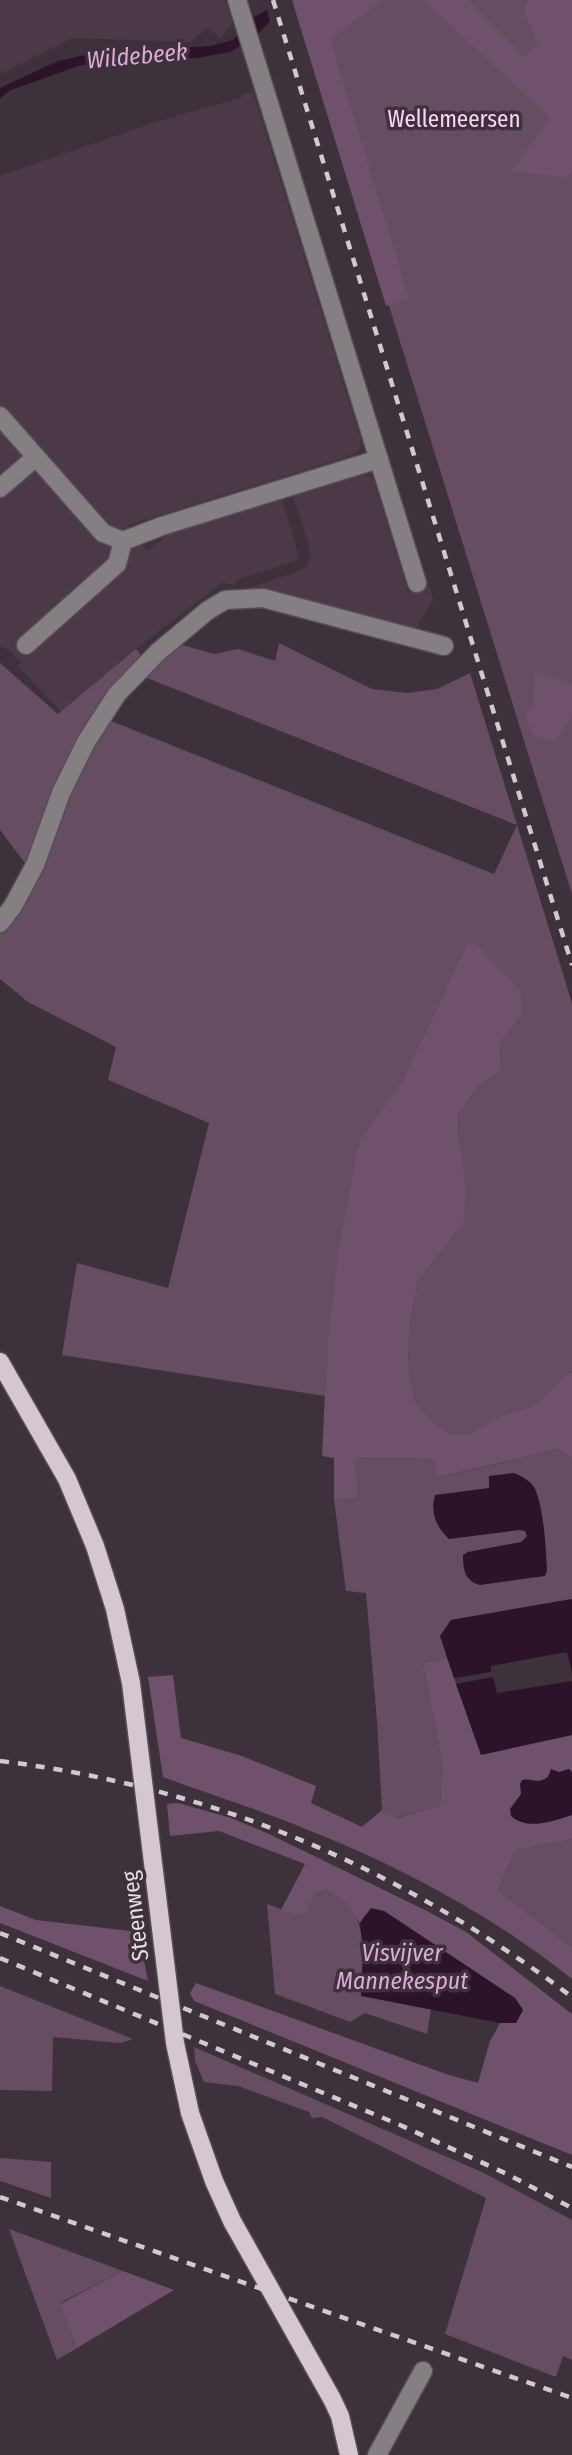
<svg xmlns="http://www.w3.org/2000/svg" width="572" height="2455" viewBox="0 0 572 2455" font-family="'Fira Sans Condensed',sans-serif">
<rect width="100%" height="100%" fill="#3d313b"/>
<g fill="#4b3948">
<polygon points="0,0 225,0 232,23 221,39 211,29 207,28 190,42 73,38 0,74"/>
<polygon points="253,92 361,440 360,449 353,455 359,475 370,476 374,481 408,591 429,585 433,600 415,630 246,589 301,570 308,565 310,548 293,496 358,475 352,455 128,525 147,551 169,534 282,499 299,557 296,561 239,579 234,585 222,583 136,649 61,712 18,666 21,663 8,648 5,650 0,646 0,176 158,121 240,98 242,95"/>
</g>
<g fill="#664d62">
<polygon points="294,0 572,0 572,894 539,789"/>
<polygon points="279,643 372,689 407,693 437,689 470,673 561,967 572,1004 572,1372 565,1374 545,1396 530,1407 501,1416 468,1434 450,1434 431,1420 415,1402 408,1362 411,1319 418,1281 463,1224 458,1114 479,1086 501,1070 500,1044 523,1013 467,943 402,1081 360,1138 327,1348 325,1396 62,1355 77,1263 168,1288 209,1123 108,1080 116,1047 28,1002 0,979 0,932 23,904 60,811 106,719 494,874 517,825 142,676 179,644 214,654 238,649 275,661"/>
<polygon points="136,649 141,655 110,691 28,867 0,830 0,663 58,714"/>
<polygon points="559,1449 572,1460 572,1599 451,1620 441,1636 447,1658 423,1663 442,1763 440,1806 396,1818 382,1810 377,1721 366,1593 346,1591 334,1500 358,1498 354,1458 435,1459 437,1478"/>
<polygon points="572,1839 572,1947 498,1890 515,1851"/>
<path d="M326 1889C332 1893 340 1896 345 1901 369 1925 363 1964 361 1995L431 2009 427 2034 365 2013 350 2022 275 1994 267 1904 302 1917 315 1894Z"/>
<polygon points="0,1986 133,2039 120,2043 53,2037 52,2091 0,2090"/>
<polygon points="194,2047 484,2173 572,2220 572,2360 563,2356 556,2377 445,2334 486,2198 322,2117 312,2118 309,2112 238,2086 204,2082 195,2061"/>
<polygon points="0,2158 51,2162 51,2198 0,2181"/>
<polygon points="9,2229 123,2271 60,2303 77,2348 57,2360"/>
</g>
<g fill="#6f516b">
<polygon points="292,0 382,0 330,39 409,298 386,306"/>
<polygon points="423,0 468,0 524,57 538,45 524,12 527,0 572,0 572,169 567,177 511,172 550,117"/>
<polygon points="534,672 572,684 572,714 556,741 532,735 525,712 533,708"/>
<polygon points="467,943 478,947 520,991 523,1013 500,1044 501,1070 479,1086 458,1114 459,1139 466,1191 463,1224 418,1281 411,1319 408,1362 415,1402 431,1420 450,1434 468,1434 501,1416 530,1407 545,1396 565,1374 572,1372 572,1460 559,1449 436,1478 435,1459 355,1458 358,1498 334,1500 334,1458 322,1456 327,1348 338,1253 360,1138 402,1081"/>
<path d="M447 1658 481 1754 572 1735V1839L515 1851 498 1890 572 1947V1979C495 1917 400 1866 308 1830 261 1810 211 1795 163 1777L148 1677 173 1675 181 1738 242 1756 316 1786 311 1803 362 1827 382 1810 397 1818 440 1806 442 1763 423 1663Z"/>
<polygon points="178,1803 231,1818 267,1833 427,1911 466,1932 572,2014 572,2155 194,2001 190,1993 196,1983 446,2074 478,2083 490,2041 500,2023 516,2023 523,2010 515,1998 384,1911 365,1915 360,1923 344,1901 326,1889 315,1894 303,1917 281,1910 305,1864 219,1831 170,1836 167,1804"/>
<polygon points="0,1906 36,1920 139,1932 148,1981 0,1923"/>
<polygon points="123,2271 174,2290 77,2348 60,2304"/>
</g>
<g fill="#2d132a">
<polygon points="267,10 270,21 256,36 230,52 197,58 81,65 11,90 0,98 0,88 58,61 94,53 211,46 233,40 254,17"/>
<path d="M514 1473C523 1477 532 1481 536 1491 544 1512 546 1548 547 1571L545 1576 480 1585C465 1581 463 1570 463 1555L468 1552 521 1542 527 1536 525 1531 519 1530 449 1539C436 1527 430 1512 435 1495L489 1488V1476Z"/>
<polygon points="572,1599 572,1673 567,1652 491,1666 491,1672 454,1678 440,1636 451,1620"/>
<polygon points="493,1677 497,1693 572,1681 572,1735 481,1755 456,1684"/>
<path d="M551 1769 559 1772 569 1769 572 1772V1815C553 1821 528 1831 511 1816L510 1809 521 1794 520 1784 522 1780C534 1778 536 1785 548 1777Z"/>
<polygon points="371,1908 384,1911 515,1998 523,2010 516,2023 500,2023 361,1996 363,1951 360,1923"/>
</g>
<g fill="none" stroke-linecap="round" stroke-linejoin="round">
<g stroke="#584d56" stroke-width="21">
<g id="minor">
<polyline points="237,0 417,583"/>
<polyline points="0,416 103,533 123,541 162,526 379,459"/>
<polyline points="0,488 36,457"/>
<polyline points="26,645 117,564 123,541"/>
<polyline points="0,923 13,906 35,865 61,793 86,742 117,694 158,652 207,611 225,600 263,598 444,646"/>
<polyline points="377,2455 423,2371"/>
</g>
</g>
<g stroke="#584d56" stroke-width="21">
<polyline id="major" points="0,1362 67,1479 95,1546 115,1609 131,1683 175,2043 190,2113 214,2181 232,2221 332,2399 340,2416 349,2455"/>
</g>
<use href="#minor" stroke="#857f84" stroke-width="18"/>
<use href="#major" stroke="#d4c7d2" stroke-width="18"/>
<g stroke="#d1c8d0" stroke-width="4.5" stroke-dasharray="9 9" stroke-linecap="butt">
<polyline points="273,0 572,965"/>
<path d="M0 1761C213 1787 401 1868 572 1997"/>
<polyline points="0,1933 572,2167"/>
<polyline points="0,1958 400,2125 507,2174 572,2208"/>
<polyline points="0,2197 572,2398"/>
</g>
</g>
<g text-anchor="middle" stroke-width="7" stroke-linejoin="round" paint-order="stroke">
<g font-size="23" fill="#ffd3f7" stroke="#3d313b">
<text x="454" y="127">Wellemeersen</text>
</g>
<g font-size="23" fill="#e7dfe6" stroke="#3d313b">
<text transform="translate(135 1916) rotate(-97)" y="8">Steenweg</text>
</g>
<g font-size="24" font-style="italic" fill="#dfaad7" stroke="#3d313b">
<text transform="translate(137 56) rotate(-5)" y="8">Wildebeek</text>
<text x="402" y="1961">Visvijver<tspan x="402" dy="28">Mannekesput</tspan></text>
</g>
</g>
</svg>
